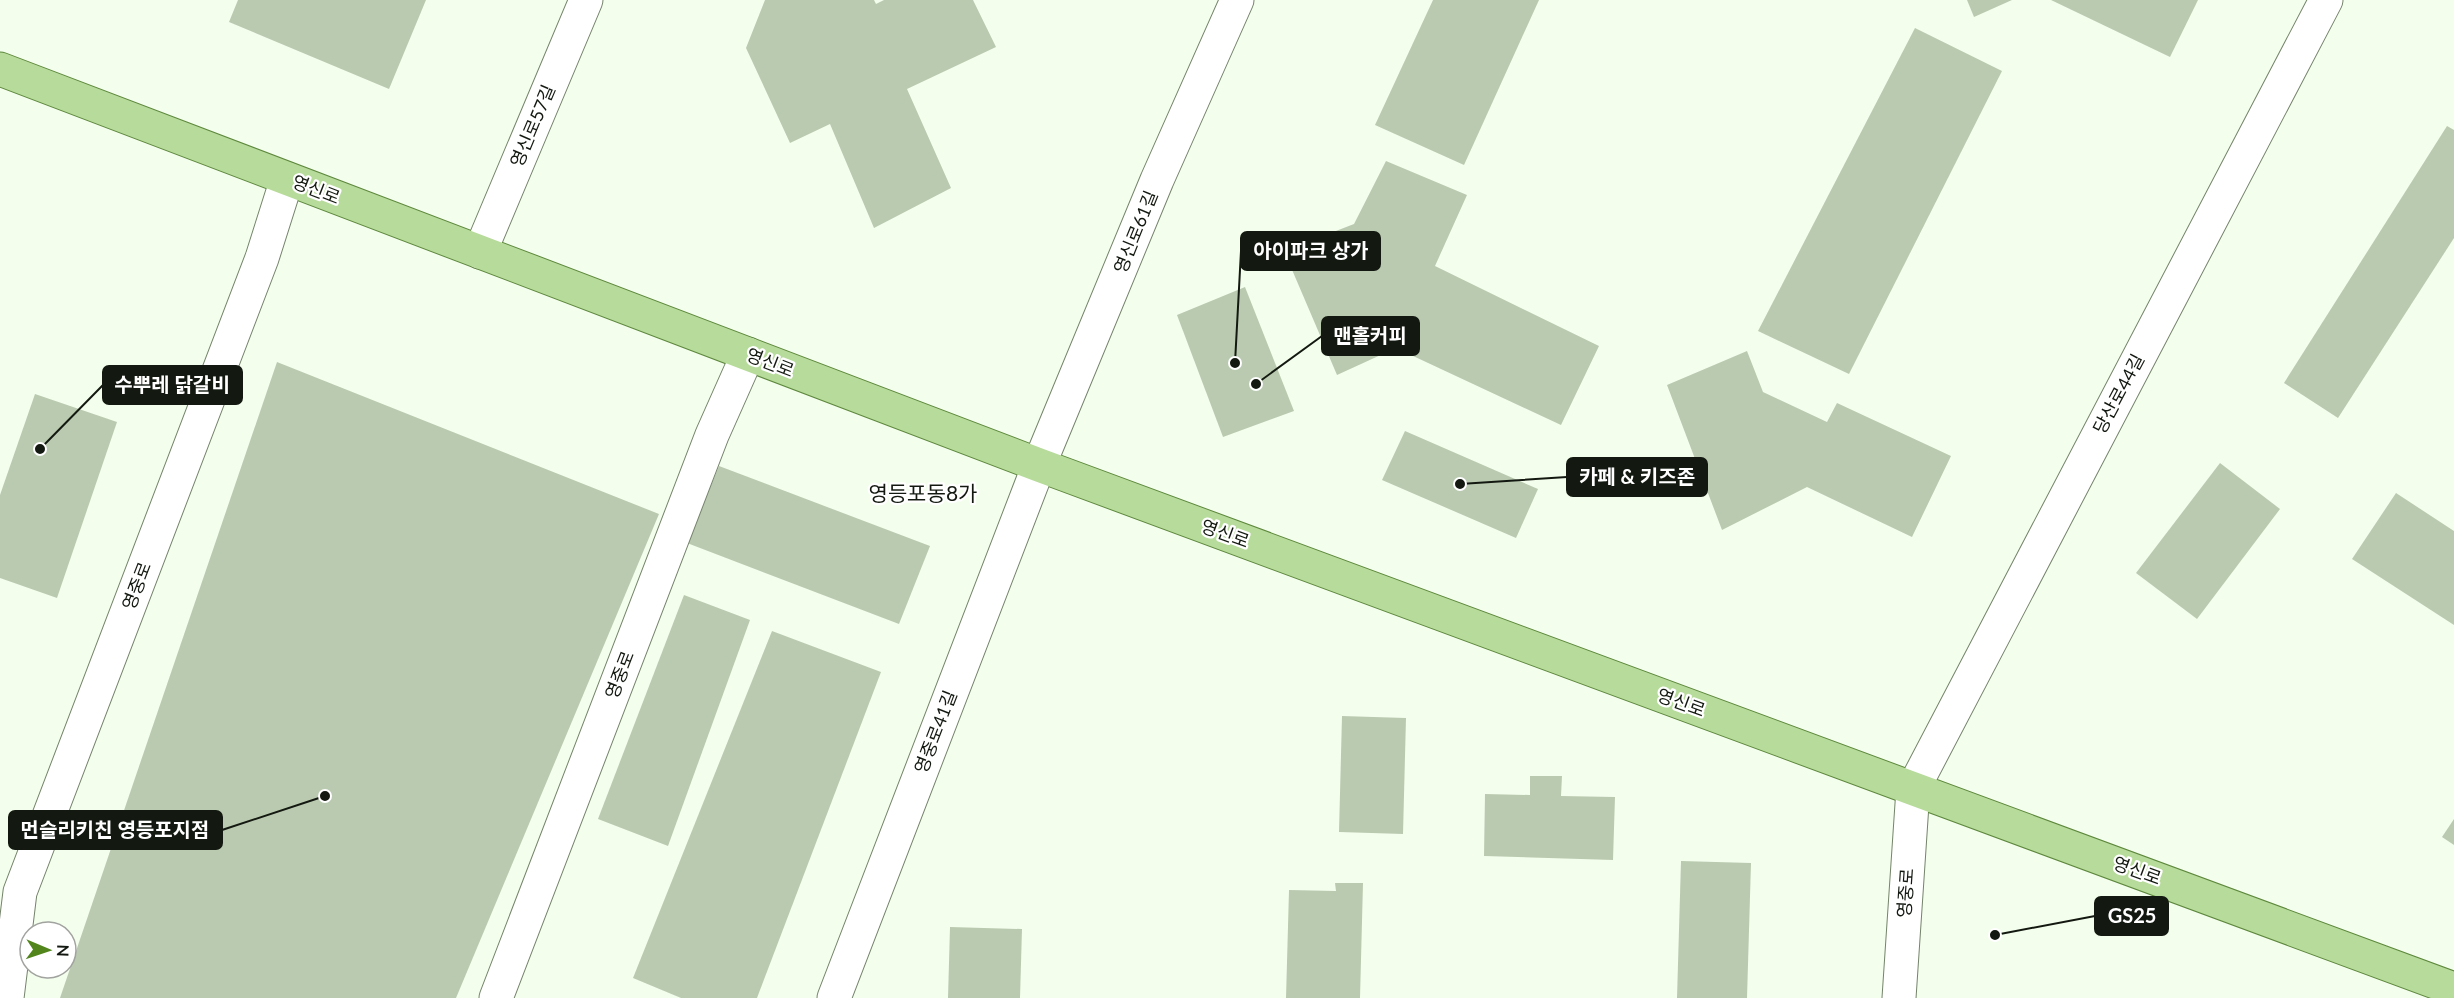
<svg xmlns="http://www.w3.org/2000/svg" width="2454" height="998" viewBox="0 0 2454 998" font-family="Lato,'Noto Sans KR',sans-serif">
<rect width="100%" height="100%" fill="#f4feed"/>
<g fill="#bacab0">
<polygon points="238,0 426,0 389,89 229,22"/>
<polygon points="765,0 874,0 876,4 884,0 973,0 996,47 907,89 951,188 874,228 830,124 790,143 746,48"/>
<polygon points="1433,0 1539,0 1464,165 1375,125"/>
<polygon points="1967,0 2012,0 1974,17"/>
<polygon points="2051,0 2198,0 2170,57"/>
<polygon points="1915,28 2002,71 1849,374 1758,331"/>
<polygon points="2447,126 2454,130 2454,238 2338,418 2284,383"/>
<polygon points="1386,161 1467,195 1435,266 1599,346 1561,425 1396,348 1337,375 1284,251 1354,224"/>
<polygon points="1245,287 1294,411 1223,437 1177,315"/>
<polygon points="1747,351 1763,392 1827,422 1837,403 1951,456 1912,537 1807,487 1722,530 1667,385"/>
<polygon points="277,362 659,514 456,998 60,998"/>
<polygon points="35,394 117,422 57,598 0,578 0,495"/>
<polygon points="1405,431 1538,489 1516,538 1382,480"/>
<polygon points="2220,463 2280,509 2197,619 2136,573"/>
<polygon points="719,466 930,546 899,624 687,543"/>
<polygon points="2396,493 2454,531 2454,625 2352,559"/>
<polygon points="684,595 750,620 668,846 598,819"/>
<polygon points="772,631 881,672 757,998 681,998 633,978"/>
<polygon points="1342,716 1406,718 1403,834 1339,832"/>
<polygon points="1530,776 1562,776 1561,796 1615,797 1613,860 1484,856 1485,794 1530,795"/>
<polygon points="2454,819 2454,845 2442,837"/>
<polygon points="1681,861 1751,863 1747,998 1677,998"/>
<polygon points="1335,883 1363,883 1360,998 1286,998 1289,890 1336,891"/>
<polygon points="950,927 1022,929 1020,998 948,998"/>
</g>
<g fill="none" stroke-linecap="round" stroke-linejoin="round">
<g stroke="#75846b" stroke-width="35">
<g id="minor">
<polyline points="480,252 586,0"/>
<polyline points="7,998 20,892 262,258 287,179"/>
<polyline points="496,998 712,435 748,354"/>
<polyline points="834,998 1039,465 1157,180 1237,0"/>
<polyline points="1899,998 1913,789 2326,0"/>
</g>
</g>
<g stroke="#5e883e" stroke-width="35">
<polyline id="major" points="0,69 1039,465 2454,989"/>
</g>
<use href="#minor" stroke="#fff" stroke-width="33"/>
<use href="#major" stroke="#b7db9a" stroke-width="33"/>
</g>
<g text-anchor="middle" stroke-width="4.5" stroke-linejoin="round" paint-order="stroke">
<g font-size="18" fill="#131910" stroke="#fff">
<text transform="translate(533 126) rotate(-67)" y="6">영신로57길</text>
<text transform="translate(316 190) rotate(21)" y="6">영신로</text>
<text transform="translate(1136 232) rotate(-68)" y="6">영신로61길</text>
<text transform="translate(770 363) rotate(21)" y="6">영신로</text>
<text transform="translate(2119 394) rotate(-62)" y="6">당산로44길</text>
<text transform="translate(1225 534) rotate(20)" y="6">영신로</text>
<text transform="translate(137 586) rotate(-69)" y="6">영중로</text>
<text transform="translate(620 675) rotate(-69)" y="6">영중로</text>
<text transform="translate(1681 703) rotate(20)" y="6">영신로</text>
<text transform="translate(936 732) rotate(-69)" y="6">영중로41길</text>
<text transform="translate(2137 871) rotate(20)" y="6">영신로</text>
<text transform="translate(1906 893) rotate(-86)" y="6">영중로</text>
</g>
<g font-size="21" fill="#131910" stroke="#fff">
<text x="923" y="501">영등포동8가</text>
</g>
</g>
<path fill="none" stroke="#131910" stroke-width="2" d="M1235 363L1241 251M1256 384L1322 336M40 449L103 385M1460 484L1567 477M325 796L222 830M1995 935L2095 916"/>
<g fill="#131910" stroke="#fff" stroke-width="2">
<circle cx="1235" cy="363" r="6"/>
<circle cx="1256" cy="384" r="6"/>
<circle cx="40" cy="449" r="6"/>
<circle cx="1460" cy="484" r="6"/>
<circle cx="325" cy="796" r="6"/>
<circle cx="1995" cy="935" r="6"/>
</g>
<g fill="#131910" stroke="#131910" stroke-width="2">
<rect x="1241" y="232" width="139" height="38" rx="6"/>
<rect x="1322" y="317" width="97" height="38" rx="6"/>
<rect x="103" y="366" width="139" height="38" rx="6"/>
<rect x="1567" y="458" width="140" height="38" rx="6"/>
<rect x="9" y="811" width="213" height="38" rx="6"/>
<rect x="2095" y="897" width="73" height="38" rx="6"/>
</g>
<g font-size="20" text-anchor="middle" font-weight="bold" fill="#fff">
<text x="1311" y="258">아이파크 상가</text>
<text x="1370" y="343">맨홀커피</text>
<text x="172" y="392">수뿌레 닭갈비</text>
<text x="1637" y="484">카페 &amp; 키즈존</text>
<text x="115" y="837">먼슬리키친 영등포지점</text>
<text x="2132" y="923">GS25</text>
</g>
<g transform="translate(48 950) rotate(92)"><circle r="28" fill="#ffffff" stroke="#a1a39f" stroke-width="1.5"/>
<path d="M0-4.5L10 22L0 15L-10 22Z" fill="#52861d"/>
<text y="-9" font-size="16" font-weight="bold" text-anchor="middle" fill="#131910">N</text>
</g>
</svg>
